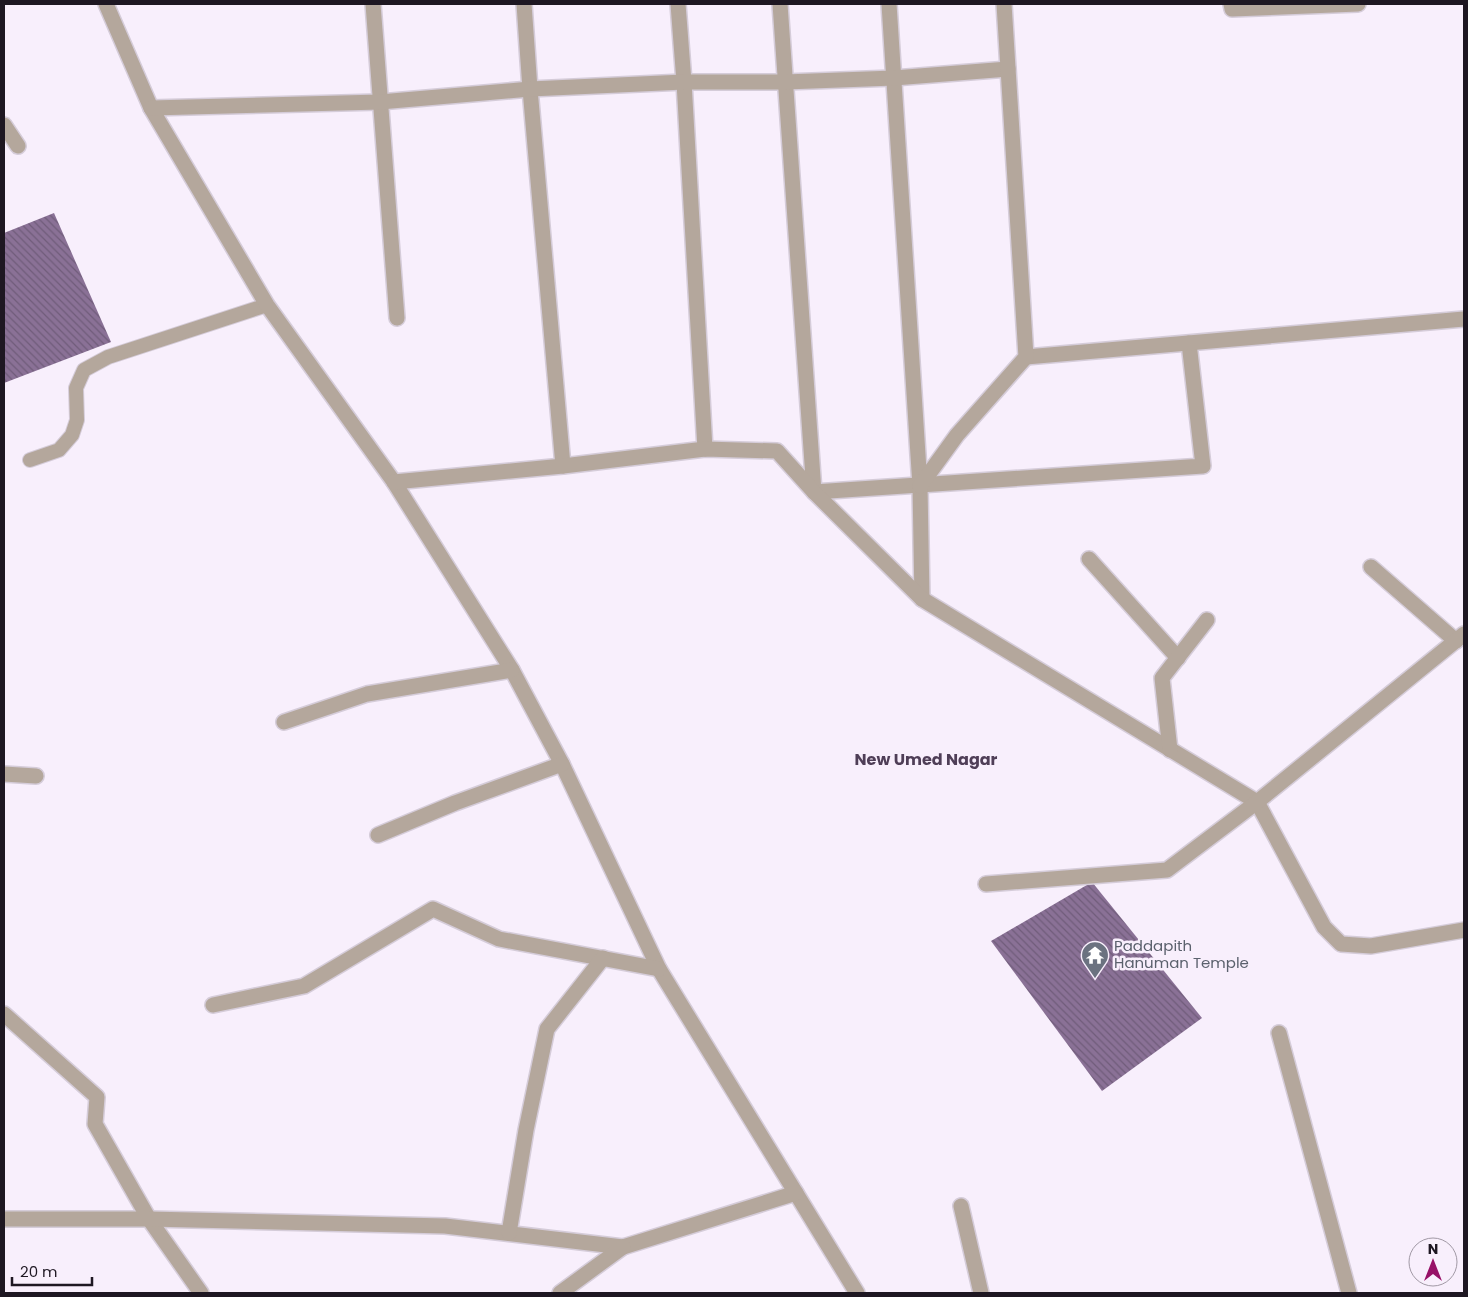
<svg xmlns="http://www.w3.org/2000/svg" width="1468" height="1297" viewBox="0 0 1468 1297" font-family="Poppins,sans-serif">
<defs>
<pattern id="building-back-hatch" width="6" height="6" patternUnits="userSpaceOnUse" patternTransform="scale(1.25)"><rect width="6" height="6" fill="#8a7196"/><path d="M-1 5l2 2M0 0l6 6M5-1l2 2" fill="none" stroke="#705c7a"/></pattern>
</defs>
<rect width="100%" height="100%" fill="#f8effc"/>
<g fill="url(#building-back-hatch)">
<polygon points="54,213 111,342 4,383 4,233"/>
<polygon points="1092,882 1202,1018 1102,1091 991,941"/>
</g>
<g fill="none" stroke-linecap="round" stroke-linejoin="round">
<g stroke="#d5ccd9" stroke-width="16">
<polyline id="lane" points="30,460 59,450 72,435 77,420 76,388 84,370 108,357 267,305"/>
</g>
<g stroke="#d5ccd9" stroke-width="18">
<g id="street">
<polyline points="106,4 151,108 267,305 394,482 512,670 562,764 659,969 857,1293"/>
<polyline points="373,4 397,318"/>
<polyline points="524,4 530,89 563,466"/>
<polyline points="678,4 684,82 705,449"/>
<polyline points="780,4 814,492 1203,466 1189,343"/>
<polyline points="889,4 920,486 922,599"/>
<polyline points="1231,4 1232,9 1358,4"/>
<polyline points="151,108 380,102 530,89 684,82 785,82 894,78 1008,69"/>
<polyline points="4,125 18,146"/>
<polyline points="1026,357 1464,319"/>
<polyline points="394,482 563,466 705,449 777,451 814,492 922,599 1257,802 1324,927 1341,944 1371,946 1464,930"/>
<polyline points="920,486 957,435 1026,357 1004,4"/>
<polyline points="1089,559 1178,658"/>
<polyline points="1371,567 1456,641"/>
<polyline points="284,722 367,694 512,670"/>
<polyline points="1170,750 1162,678 1207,620"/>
<polyline points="4,774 36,776"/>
<polyline points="378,835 455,803 562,764"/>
<polyline points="986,884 1167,870 1257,802 1464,634"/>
<polyline points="213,1005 304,986 433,909 499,939 659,969"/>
<polyline points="4,1014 97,1097 95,1124 149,1219 201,1293"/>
<polyline points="1279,1033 1349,1293"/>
<polyline points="961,1206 981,1293"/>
<polyline points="4,1219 149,1219 445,1226 623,1247 796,1193"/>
<polyline points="509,1233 526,1130 547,1029 603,958"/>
<polyline points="560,1293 623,1247"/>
</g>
</g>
<use href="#lane" stroke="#b4a79c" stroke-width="14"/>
<use href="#street" stroke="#b4a79c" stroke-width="15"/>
</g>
<defs>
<g id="temple-pin" transform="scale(1.4375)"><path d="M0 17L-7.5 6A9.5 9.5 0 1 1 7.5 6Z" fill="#6b7280" stroke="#f8effc"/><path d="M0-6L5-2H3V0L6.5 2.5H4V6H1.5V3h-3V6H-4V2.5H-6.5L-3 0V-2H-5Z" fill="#fff"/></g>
</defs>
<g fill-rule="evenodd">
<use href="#temple-pin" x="1095" y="955"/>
</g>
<g text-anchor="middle" stroke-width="5" stroke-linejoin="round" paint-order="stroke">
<g font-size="15" fill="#5b616d" stroke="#f8effc" text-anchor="start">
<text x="1114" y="951">Paddapith<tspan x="1114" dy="17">Hanuman Temple</tspan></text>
</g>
<g font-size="16" font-weight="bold" fill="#4f3e57" stroke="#f8effc">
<text x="926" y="765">New Umed Nagar</text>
</g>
</g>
<rect width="1468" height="1297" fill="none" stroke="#1e1722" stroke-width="10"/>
<g transform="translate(1433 1262)"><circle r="24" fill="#f8effc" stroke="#a199a5"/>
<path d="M0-4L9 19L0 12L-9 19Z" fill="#971167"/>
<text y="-8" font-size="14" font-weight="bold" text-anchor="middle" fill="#1e1722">N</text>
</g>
<path d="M12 1277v8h80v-8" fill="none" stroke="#1e1722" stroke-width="2.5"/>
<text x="20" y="1277" font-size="15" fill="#1e1722" stroke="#f8effc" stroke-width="4" paint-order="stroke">20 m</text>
</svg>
